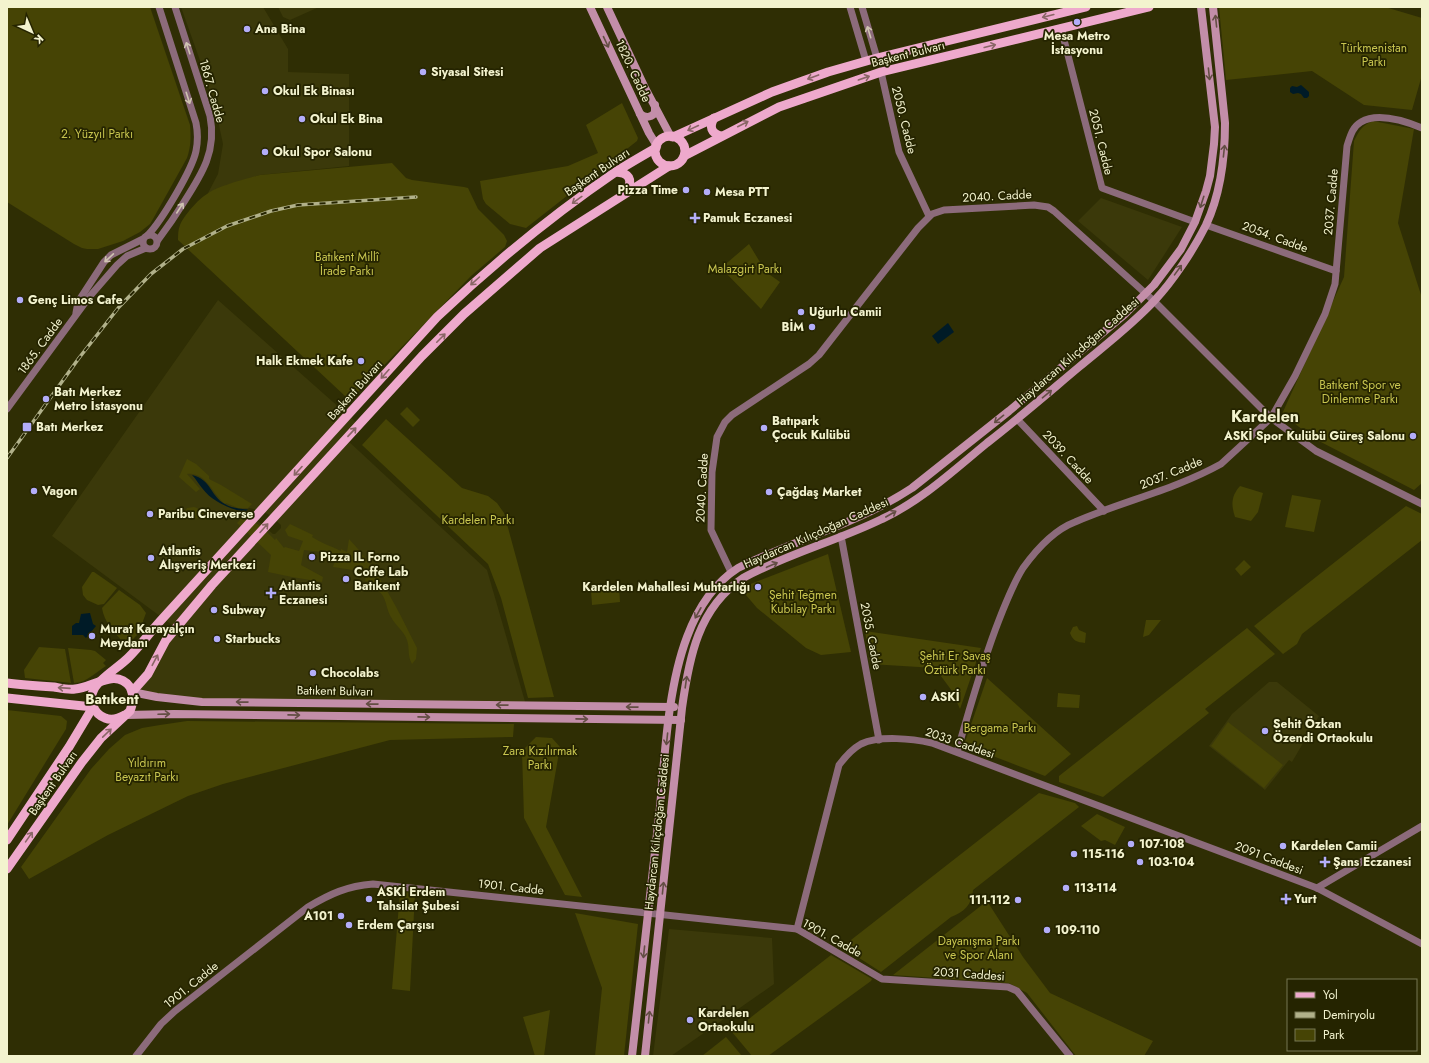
<svg xmlns="http://www.w3.org/2000/svg" width="1429" height="1063" viewBox="0 0 1429 1063" font-family="Jost,sans-serif">
<rect width="100%" height="100%" fill="#2f2e04"/>
<g fill="#3b390a">
<polygon points="181,7 263,7 288,49 288,72 349,74 349,166 260,175 208,193 218,174 223,144 217,116 203,69"/>
<polygon points="278,7 319,7 290,20 283,17"/>
<polygon points="1101,198 1182,227 1148,280 1078,221"/>
<polygon points="218,300 359,425 346,439 487,570 526,705 202,702 132,692 176,628 52,536"/>
<polygon points="1269,682 1277,682 1319,716 1292,762 1289,760 1265,790 1209,746 1232,714"/>
<polygon points="669,929 772,938 774,984 671,1056 653,1056"/>
</g>
<g fill="#464405">
<path d="M7 7H150L190 125C191 137 191 146 187 158L153 219 150 224 140 232 123 241 98 249H87L82 248 74 244 7 202Z"/>
<polygon points="1219,7 1385,7 1422,18 1422,75 1412,110 1364,105 1312,71 1226,80"/>
<polygon points="622,103 638,138 637,141 526,228 510,224 486,204 483,199 480,181 568,166 598,153 586,125"/>
<path d="M1373 121 1414 129 1398 223 1422 298V483L1414 490 1315 439 1282 414 1344 277 1354 141C1359 131 1362 125 1373 121Z"/>
<path d="M392 163 406 178 412 180 464 187 468 188 478 209 504 235 507 241 505 247 471 276 356 394 351 398 345 396 178 240C178 235 178 230 180 225 183 217 199 198 207 194 218 186 246 179 260 175Z"/>
<polygon points="749,244 766,272 780,282 761,309 721,268"/>
<polygon points="407,407 420,420 413,427 400,414"/>
<polygon points="386,419 462,488 488,496 497,503 504,513 554,697 528,698 501,598 488,564 362,445"/>
<path d="M187 459 196 464 209 476V479L221 485 252 504 248 508H238L226 503 225 504C212 494 207 472 187 474L200 489 196 492 179 477Z"/>
<path d="M1240 486 1263 493 1258 512 1251 521 1235 517C1231 505 1231 496 1240 486Z"/>
<polygon points="1292,495 1321,500 1314,532 1285,527"/>
<polygon points="1406,506 1422,514 1422,540 1302,634 1297,644 1283,654 1254,626"/>
<path d="M194 507C198 508 204 512 203 517 197 520 188 518 183 514L187 508Z"/>
<path d="M243 517 261 526 275 540 276 538 284 548 285 547 299 551 303 541 288 536 285 530 290 524 313 535 312 537C321 543 331 546 341 551V549L347 552 349 539C379 570 398 610 417 648L416 659 412 664C407 655 410 649 407 640 404 631 395 625 391 617 385 607 387 593 374 589L376 584 365 581 366 572 333 567C334 562 338 559 338 554L327 560 328 553 326 552H322L304 550 301 565 323 577 322 582 292 577 268 572 271 555 237 523Z"/>
<polygon points="828,554 851,652 821,655 806,648 757,608 740,588"/>
<polygon points="1244,560 1251,567 1241,576 1235,569"/>
<polygon points="92,572 94,572 117,588 104,604 98,605 87,600 83,595 82,587"/>
<polygon points="619,587 620,602 592,605 591,590"/>
<path d="M119 590 140 605 146 613 143 621 145 627 128 644 125 641 123 642C114 632 104 622 102 608Z"/>
<polygon points="1146,620 1161,620 1149,635 1143,637"/>
<path d="M1077 626 1079 630 1086 633 1085 643C1077 642 1073 641 1070 633L1073 627Z"/>
<polygon points="1247,628 1275,654 1205,709 1209,713 1103,797 1059,782 1059,776"/>
<polygon points="865,631 981,648 960,709 952,691 935,668 870,664"/>
<polygon points="39,647 65,649 71,683 25,678 24,670"/>
<path d="M68 648 91 650 95 651 106 660 103 663 106 666C96 672 86 683 74 683Z"/>
<polygon points="987,678 1071,754 1045,776 964,745"/>
<polygon points="1058,693 1080,695 1079,708 1057,707"/>
<polygon points="7,710 61,716 67,721 66,729 7,825"/>
<polygon points="187,721 514,724 513,737 390,740 223,784 188,796 108,835 29,879 21,867 91,769 109,749 125,735 142,728 160,725"/>
<polygon points="1228,722 1283,765 1264,788 1211,746"/>
<polygon points="536,737 552,738 560,747 546,827 582,897 565,895 524,818 522,751"/>
<path d="M1039 793 1075 803 1079 807 973 890C972 905 964 912 951 917L881 972 842 947Z"/>
<polygon points="1097,814 1125,827 1115,845 1105,840 1101,841 1081,826"/>
<polygon points="400,892 415,893 410,991 392,989"/>
<polygon points="987,901 1023,957 1050,993 1153,1041 1144,1056 1076,1056 1027,993 1009,983 893,975"/>
<polygon points="575,913 638,924 624,1056 595,1056 602,988"/>
<polygon points="831,955 872,979 871,981 768,1056 752,1056 732,1032"/>
<polygon points="550,1010 544,1056 535,1056 523,1017"/>
<polygon points="726,1037 742,1056 702,1056"/>
</g>
<g fill="#001b27">
<polygon points="1301,85 1309,92 1309,96 1307,98 1304,98 1301,94 1298,93 1293,94 1290,92 1290,88 1292,86 1297,87"/>
<polygon points="948,323 954,332 938,344 932,336"/>
<path d="M192 475C212 480 210 496 225 504 233 509 244 509 253 510L248 514C230 508 213 503 202 488 198 483 196 479 192 475Z"/>
<polygon points="90,613 93,624 96,626 86,638 83,635 72,635 72,626 76,623 79,623 81,614"/>
</g>
<polygon fill="#2f2e04" points="249,508 262,511 271,516 281,525 281,528 275,534 273,534 259,522 243,514"/>
<g fill="none" stroke-linecap="round" stroke-linejoin="round">
<g stroke="#8c6b7b" stroke-width="7">
<polyline points="850,7 866,61"/>
<polyline points="862,7 877,58"/>
<polyline points="1061,28 1102,188 1195,222"/>
<polyline points="881,72 899,152 929,216"/>
<polyline points="1206,225 1336,271"/>
<circle cx="150" cy="242" r="7"/>
<path d="M148 235C162 220 192 170 196 151 198 141 198 133 196 123L159 7"/>
<path d="M158 240C167 228 176 215 184 202 202 174 217 151 210 116L175 7"/>
<polyline points="76,313 78,302 104,262 111,255 143,239"/>
<polyline points="7,409 90,296 117,265 127,256 146,248"/>
<polyline points="1017,419 1104,511"/>
<polyline points="841,536 879,740"/>
<polyline points="731,572 711,530 712,472 717,437 725,422 732,415 809,364 819,355 918,228 932,214 944,210 1034,205 1048,207 1054,211 1154,301 1271,418 1316,451 1422,504"/>
<path d="M957 752C970 708 982 663 999 620 1006 602 1013 584 1023 568 1036 550 1054 530 1075 522 1123 501 1174 490 1221 464L1271 418 1295 376 1325 314 1335 284 1347 146C1350 137 1352 127 1361 122 1378 112 1405 121 1422 128"/>
<polyline points="1317,888 1422,826"/>
<path d="M797 929 839 765C845 757 852 749 861 744 880 735 913 739 932 743L1317 888 1422 944"/>
<path d="M136 1056 161 1024 175 1011 308 907C330 894 347 886 373 884L797 929 882 979 1008 987 1017 991 1070 1056"/>
</g>
<g stroke="#c38ea9" stroke-width="8">
<polyline points="590,7 649,133 657,146"/>
<polyline points="607,7 644,86 671,137"/>
<path d="M640 114C646 118 650 118 655 113V105"/>
<polyline points="132,692 157,697 202,702 674,707"/>
<polyline points="125,715 174,714 681,720"/>
<path d="M632 1056C642 973 651 890 660 807 665 753 668 687 687 637 697 610 713 584 738 568 795 540 859 523 912 488L1009 411 1124 315 1154 285 1181 249 1195 222 1206 191 1210 176 1214 144 1215 127 1201 7"/>
<path d="M645 1056 682 708C689 658 698 608 743 578 787 554 837 541 882 519 921 501 954 470 987 443 1018 419 1048 393 1079 367 1104 346 1132 325 1155 300 1173 281 1194 249 1206 225 1221 193 1225 157 1225 123L1213 7"/>
</g>
<g stroke="#eea9cc" stroke-width="9">
<path d="M714 118C709 127 711 133 721 136"/>
<circle cx="670" cy="151" r="15"/>
<polyline points="673,137 772,92 828,72 877,58 1086,7"/>
<polyline points="684,156 779,107 881,72 1149,7"/>
<path d="M616 172C629 173 633 179 627 191"/>
<path d="M7 683C22 685 38 686 54 687 60 688 68 690 75 689 93 688 116 667 130 687 135 695 133 703 130 711L101 738 82 762 7 869"/>
<polyline points="132,692 148,674 166,640 212,585 422,356 464,314 540,248 669,166"/>
<polyline points="7,698 93,707"/>
<path d="M125 715C118 719 112 721 105 718 94 714 88 700 94 689 99 679 119 667 128 658 140 646 151 631 163 618L437 317C493 264 551 216 614 173 628 164 642 156 656 148"/>
<polyline points="7,840 69,747 93,707"/>
</g>
<g stroke="#b1b18a" stroke-width="3.5">
<polyline id="rail" points="7,458 79,358 119,307 151,274 183,249 227,226 271,211 298,205 416,197"/>
</g>
<use href="#rail" stroke="#252400" stroke-width="2" stroke-dasharray="6" stroke-linecap="butt"/>
</g>
<defs><path id="oneway-shaft" d="M-6 0H5M1.5-3L5.5 0L1.5 3" fill="none" stroke-width="1.6" stroke-linecap="round" stroke-linejoin="round"/></defs>
<g stroke="#8a6666">
<use href="#oneway-shaft" transform="translate(1048 16) rotate(166)"/>
<use href="#oneway-shaft" transform="translate(990 46) rotate(-14)"/>
<use href="#oneway-shaft" transform="translate(813 77) rotate(160)"/>
<use href="#oneway-shaft" transform="translate(864 78) rotate(-19)"/>
<use href="#oneway-shaft" transform="translate(743 124) rotate(-27)"/>
<use href="#oneway-shaft" transform="translate(693 128) rotate(155)"/>
<use href="#oneway-shaft" transform="translate(577 200) rotate(144)"/>
<use href="#oneway-shaft" transform="translate(475 281) rotate(138)"/>
<use href="#oneway-shaft" transform="translate(441 338) rotate(-45)"/>
<use href="#oneway-shaft" transform="translate(385 374) rotate(132)"/>
<use href="#oneway-shaft" transform="translate(352 432) rotate(-47)"/>
<use href="#oneway-shaft" transform="translate(298 471) rotate(132)"/>
<use href="#oneway-shaft" transform="translate(264 528) rotate(-48)"/>
<use href="#oneway-shaft" transform="translate(155 660) rotate(-62)"/>
<use href="#oneway-shaft" transform="translate(64 688) rotate(-176)"/>
<use href="#oneway-shaft" transform="translate(107 733) rotate(-44)"/>
<use href="#oneway-shaft" transform="translate(29 837) rotate(-55)"/>
</g>
<g stroke="#644e44">
<use href="#oneway-shaft" transform="translate(1216 21) rotate(-96)"/>
<use href="#oneway-shaft" transform="translate(606 42) rotate(65)"/>
<use href="#oneway-shaft" transform="translate(1209 74) rotate(84)"/>
<use href="#oneway-shaft" transform="translate(1224 151) rotate(-84)"/>
<use href="#oneway-shaft" transform="translate(1202 202) rotate(108)"/>
<use href="#oneway-shaft" transform="translate(1178 270) rotate(-54)"/>
<use href="#oneway-shaft" transform="translate(1047 394) rotate(-40)"/>
<use href="#oneway-shaft" transform="translate(999 419) rotate(141)"/>
<use href="#oneway-shaft" transform="translate(891 514) rotate(-30)"/>
<use href="#oneway-shaft" transform="translate(772 565) rotate(-23)"/>
<use href="#oneway-shaft" transform="translate(698 613) rotate(119)"/>
<use href="#oneway-shaft" transform="translate(686 682) rotate(-82)"/>
<use href="#oneway-shaft" transform="translate(242 702) rotate(-179)"/>
<use href="#oneway-shaft" transform="translate(372 704) rotate(-179)"/>
<use href="#oneway-shaft" transform="translate(502 705) rotate(-179)"/>
<use href="#oneway-shaft" transform="translate(632 707) rotate(-179)"/>
<use href="#oneway-shaft" transform="translate(164 714) rotate(-2)"/>
<use href="#oneway-shaft" transform="translate(294 715) rotate(1)"/>
<use href="#oneway-shaft" transform="translate(424 717) rotate(1)"/>
<use href="#oneway-shaft" transform="translate(582 719) rotate(1)"/>
<use href="#oneway-shaft" transform="translate(667 739) rotate(96)"/>
<use href="#oneway-shaft" transform="translate(663 888) rotate(-84)"/>
<use href="#oneway-shaft" transform="translate(644 952) rotate(96)"/>
<use href="#oneway-shaft" transform="translate(649 1017) rotate(-84)"/>
</g>
<g stroke="#cfc3b1">
<use href="#oneway-shaft" transform="translate(869 32) rotate(-107)"/>
<use href="#oneway-shaft" transform="translate(188 48) rotate(-108)"/>
<use href="#oneway-shaft" transform="translate(188 98) rotate(72)"/>
<use href="#oneway-shaft" transform="translate(180 208) rotate(-57)"/>
<use href="#oneway-shaft" transform="translate(109 258) rotate(137)"/>
</g>
<g fill="#b3adf9" stroke="#252400" stroke-width="1.5">
<circle cx="1077" cy="22" r="4"/>
<circle cx="247" cy="29" r="4"/>
<circle cx="423" cy="72" r="4"/>
<circle cx="265" cy="91" r="4"/>
<circle cx="302" cy="119" r="4"/>
<circle cx="265" cy="152" r="4"/>
<circle cx="686" cy="190" r="4"/>
<circle cx="707" cy="192" r="4"/>
<path d="M693 212h4v4h4v4h-4v4h-4v-4h-4v-4h4z"/>
<circle cx="20" cy="300" r="4"/>
<circle cx="801" cy="312" r="4"/>
<circle cx="812" cy="327" r="4"/>
<circle cx="361" cy="361" r="4"/>
<circle cx="46" cy="399" r="4"/>
<rect x="22" y="422" width="10" height="10" rx="2"/>
<circle cx="764" cy="428" r="4"/>
<circle cx="1413" cy="436" r="4"/>
<circle cx="34" cy="491" r="4"/>
<circle cx="769" cy="492" r="4"/>
<circle cx="150" cy="514" r="4"/>
<circle cx="312" cy="557" r="4"/>
<circle cx="151" cy="558" r="4"/>
<circle cx="346" cy="579" r="4"/>
<circle cx="758" cy="587" r="4"/>
<path d="M269 587h4v4h4v4h-4v4h-4v-4h-4v-4h4z"/>
<circle cx="214" cy="610" r="4"/>
<circle cx="92" cy="636" r="4"/>
<circle cx="217" cy="639" r="4"/>
<circle cx="313" cy="673" r="4"/>
<circle cx="923" cy="697" r="4"/>
<circle cx="1265" cy="731" r="4"/>
<circle cx="1131" cy="844" r="4"/>
<circle cx="1283" cy="846" r="4"/>
<circle cx="1074" cy="854" r="4"/>
<circle cx="1140" cy="862" r="4"/>
<path d="M1323 856h4v4h4v4h-4v4h-4v-4h-4v-4h4z"/>
<circle cx="1066" cy="888" r="4"/>
<circle cx="369" cy="899" r="4"/>
<path d="M1284 893h4v4h4v4h-4v4h-4v-4h-4v-4h4z"/>
<circle cx="1018" cy="900" r="4"/>
<circle cx="341" cy="916" r="4"/>
<circle cx="349" cy="925" r="4"/>
<circle cx="1047" cy="930" r="4"/>
<circle cx="690" cy="1020" r="4"/>
</g>
<g text-anchor="middle" stroke-width="3.5" stroke-linejoin="round" paint-order="stroke">
<g font-size="12" font-weight="bold" fill="#f3f3ce" stroke="#252400" text-anchor="start">
<text x="255" y="33">Ana Bina</text>
<text x="1077" y="40" text-anchor="middle">Mesa Metro<tspan x="1077" dy="14">İstasyonu</tspan></text>
<text x="431" y="76">Siyasal Sitesi</text>
<text x="273" y="95">Okul Ek Binası</text>
<text x="310" y="123">Okul Ek Bina</text>
<text x="273" y="156">Okul Spor Salonu</text>
<text x="678" y="194" text-anchor="end">Pizza Time</text>
<text x="715" y="196">Mesa PTT</text>
<text x="703" y="222">Pamuk Eczanesi</text>
<text x="28" y="304">Genç Limos Cafe</text>
<text x="809" y="316">Uğurlu Camii</text>
<text x="804" y="331" text-anchor="end">BİM</text>
<text x="353" y="365" text-anchor="end">Halk Ekmek Kafe</text>
<text x="54" y="396">Batı Merkez<tspan x="54" dy="14">Metro İstasyonu</tspan></text>
<text x="772" y="425">Batıpark<tspan x="772" dy="14">Çocuk Kulübü</tspan></text>
<text x="36" y="431">Batı Merkez</text>
<text x="1405" y="440" text-anchor="end">ASKİ Spor Kulübü Güreş Salonu</text>
<text x="42" y="495">Vagon</text>
<text x="777" y="496">Çağdaş Market</text>
<text x="158" y="518">Paribu Cineverse</text>
<text x="159" y="555">Atlantis<tspan x="159" dy="14">Alışveriş Merkezi</tspan></text>
<text x="320" y="561">Pizza IL Forno</text>
<text x="354" y="576">Coffe Lab<tspan x="354" dy="14">Batıkent</tspan></text>
<text x="279" y="590">Atlantis<tspan x="279" dy="14">Eczanesi</tspan></text>
<text x="750" y="591" text-anchor="end">Kardelen Mahallesi Muhtarlığı</text>
<text x="222" y="614">Subway</text>
<text x="100" y="633">Murat Karayalçın<tspan x="100" dy="14">Meydanı</tspan></text>
<text x="225" y="643">Starbucks</text>
<text x="321" y="677">Chocolabs</text>
<text x="931" y="701">ASKİ</text>
<text x="1273" y="728">Şehit Özkan<tspan x="1273" dy="14">Özendi Ortaokulu</tspan></text>
<text x="1139" y="848">107-108</text>
<text x="1291" y="850">Kardelen Camii</text>
<text x="1082" y="858">115-116</text>
<text x="1148" y="866">103-104</text>
<text x="1333" y="866">Şans Eczanesi</text>
<text x="1074" y="892">113-114</text>
<text x="377" y="896">ASKİ Erdem<tspan x="377" dy="14">Tahsilat Şubesi</tspan></text>
<text x="1294" y="903">Yurt</text>
<text x="1010" y="904" text-anchor="end">111-112</text>
<text x="333" y="920" text-anchor="end">A101</text>
<text x="357" y="929">Erdem Çarşısı</text>
<text x="1055" y="934">109-110</text>
<text x="698" y="1017">Kardelen<tspan x="698" dy="14">Ortaokulu</tspan></text>
</g>
<g font-size="12" fill="#c8c54f" stroke="#252400">
<text x="1374" y="52">Türkmenistan<tspan x="1374" dy="14">Parkı</tspan></text>
<text x="97" y="138">2. Yüzyıl Parkı</text>
<text x="347" y="261">Batıkent Millî<tspan x="347" dy="14">İrade Parkı</tspan></text>
<text x="745" y="273">Malazgirt Parkı</text>
<text x="1360" y="389">Batıkent Spor ve<tspan x="1360" dy="14">Dinlenme Parkı</tspan></text>
<text x="478" y="524">Kardelen Parkı</text>
<text x="803" y="599">Şehit Teğmen<tspan x="803" dy="14">Kubilay Parkı</tspan></text>
<text x="955" y="660">Şehit Er Savaş<tspan x="955" dy="14">Öztürk Parkı</tspan></text>
<text x="1000" y="732">Bergama Parkı</text>
<text x="540" y="755">Zara Kızılırmak<tspan x="540" dy="14">Parkı</tspan></text>
<text x="147" y="767">Yıldırım<tspan x="147" dy="14">Beyazıt Parkı</tspan></text>
<text x="979" y="945">Dayanışma Parkı<tspan x="979" dy="14">ve Spor Alanı</tspan></text>
</g>
<g font-size="12" fill="#f3f3ce" stroke="#252400">
<text transform="translate(908 54) rotate(-14)" y="4">Başkent Bulvarı</text>
<text transform="translate(633 71) rotate(65)" y="4">1820. Cadde</text>
<text transform="translate(212 91) rotate(74)" y="4">1867. Cadde</text>
<text transform="translate(904 120) rotate(76)" y="4">2050. Cadde</text>
<text transform="translate(1101 142) rotate(76)" y="4">2051. Cadde</text>
<text transform="translate(597 172) rotate(-34)" y="4">Başkent Bulvarı</text>
<text transform="translate(997 196) rotate(-3)" y="4">2040. Cadde</text>
<text transform="translate(1331 202) rotate(-85)" y="4">2037. Cadde</text>
<text transform="translate(1275 237) rotate(20)" y="4">2054. Cadde</text>
<text transform="translate(40 346) rotate(-54)" y="4">1865. Cadde</text>
<text transform="translate(1078 351) rotate(-41)" y="4">Haydarcan Kılıçdoğan Caddesi</text>
<text transform="translate(355 390) rotate(-48)" y="4">Başkent Bulvarı</text>
<text transform="translate(1068 457) rotate(47)" y="4">2039. Cadde</text>
<text transform="translate(1171 473) rotate(-22)" y="4">2037. Cadde</text>
<text transform="translate(702 488) rotate(-87)" y="4">2040. Cadde</text>
<text transform="translate(816 533) rotate(-24)" y="4">Haydarcan Kılıçdoğan Caddesi</text>
<text transform="translate(871 636) rotate(79)" y="4">2035. Cadde</text>
<text transform="translate(335 691) rotate(1)" y="4">Batıkent Bulvarı</text>
<text transform="translate(960 743) rotate(19)" y="4">2033 Caddesi</text>
<text transform="translate(53 783) rotate(-55)" y="4">Başkent Bulvarı</text>
<text transform="translate(657 832) rotate(-84)" y="4">Haydarcan Kılıçdoğan Caddesi</text>
<text transform="translate(1269 858) rotate(21)" y="4">2091 Caddesi</text>
<text transform="translate(511 887) rotate(6)" y="4">1901. Cadde</text>
<text transform="translate(832 938) rotate(29)" y="4">1901. Cadde</text>
<text transform="translate(969 974) rotate(4)" y="4">2031 Caddesi</text>
<text transform="translate(191 985) rotate(-39)" y="4">1901. Cadde</text>
</g>
<g font-size="14" font-weight="bold" fill="#f3f3ce" stroke="#252400">
<text x="112" y="704">Batıkent</text>
</g>
<g font-size="16" font-weight="bold" fill="#f3f3ce" stroke="#252400">
<text x="1265" y="422">Kardelen</text>
</g>
</g>
<rect width="1429" height="1063" fill="none" stroke="#f3f3ce" stroke-width="16"/>
<rect x="1287" y="979" width="130" height="72" fill="#252400" stroke="#777752"/>
<rect x="1295" y="992" width="20" height="6" fill="#eea9cc" stroke="#777752"/>
<text x="1323" y="999" font-size="12" fill="#f3f3ce">Yol</text>
<rect x="1295" y="1012" width="20" height="6" fill="#b1b18a" stroke="#777752"/>
<text x="1323" y="1019" font-size="12" fill="#f3f3ce">Demiryolu</text>
<rect x="1295" y="1029" width="20" height="12" fill="#464405" stroke="#777752"/>
<text x="1323" y="1039" font-size="12" fill="#f3f3ce">Park</text>
<g transform="translate(32 32) rotate(136)" stroke="#252400" stroke-width="3" paint-order="stroke">
<path d="M0-3L7 15L0 10L-7 15Z" fill="#f3f3ce"/>
<text y="-6" font-size="11" font-weight="bold" text-anchor="middle" fill="#f3f3ce">K</text>
</g>
</svg>
